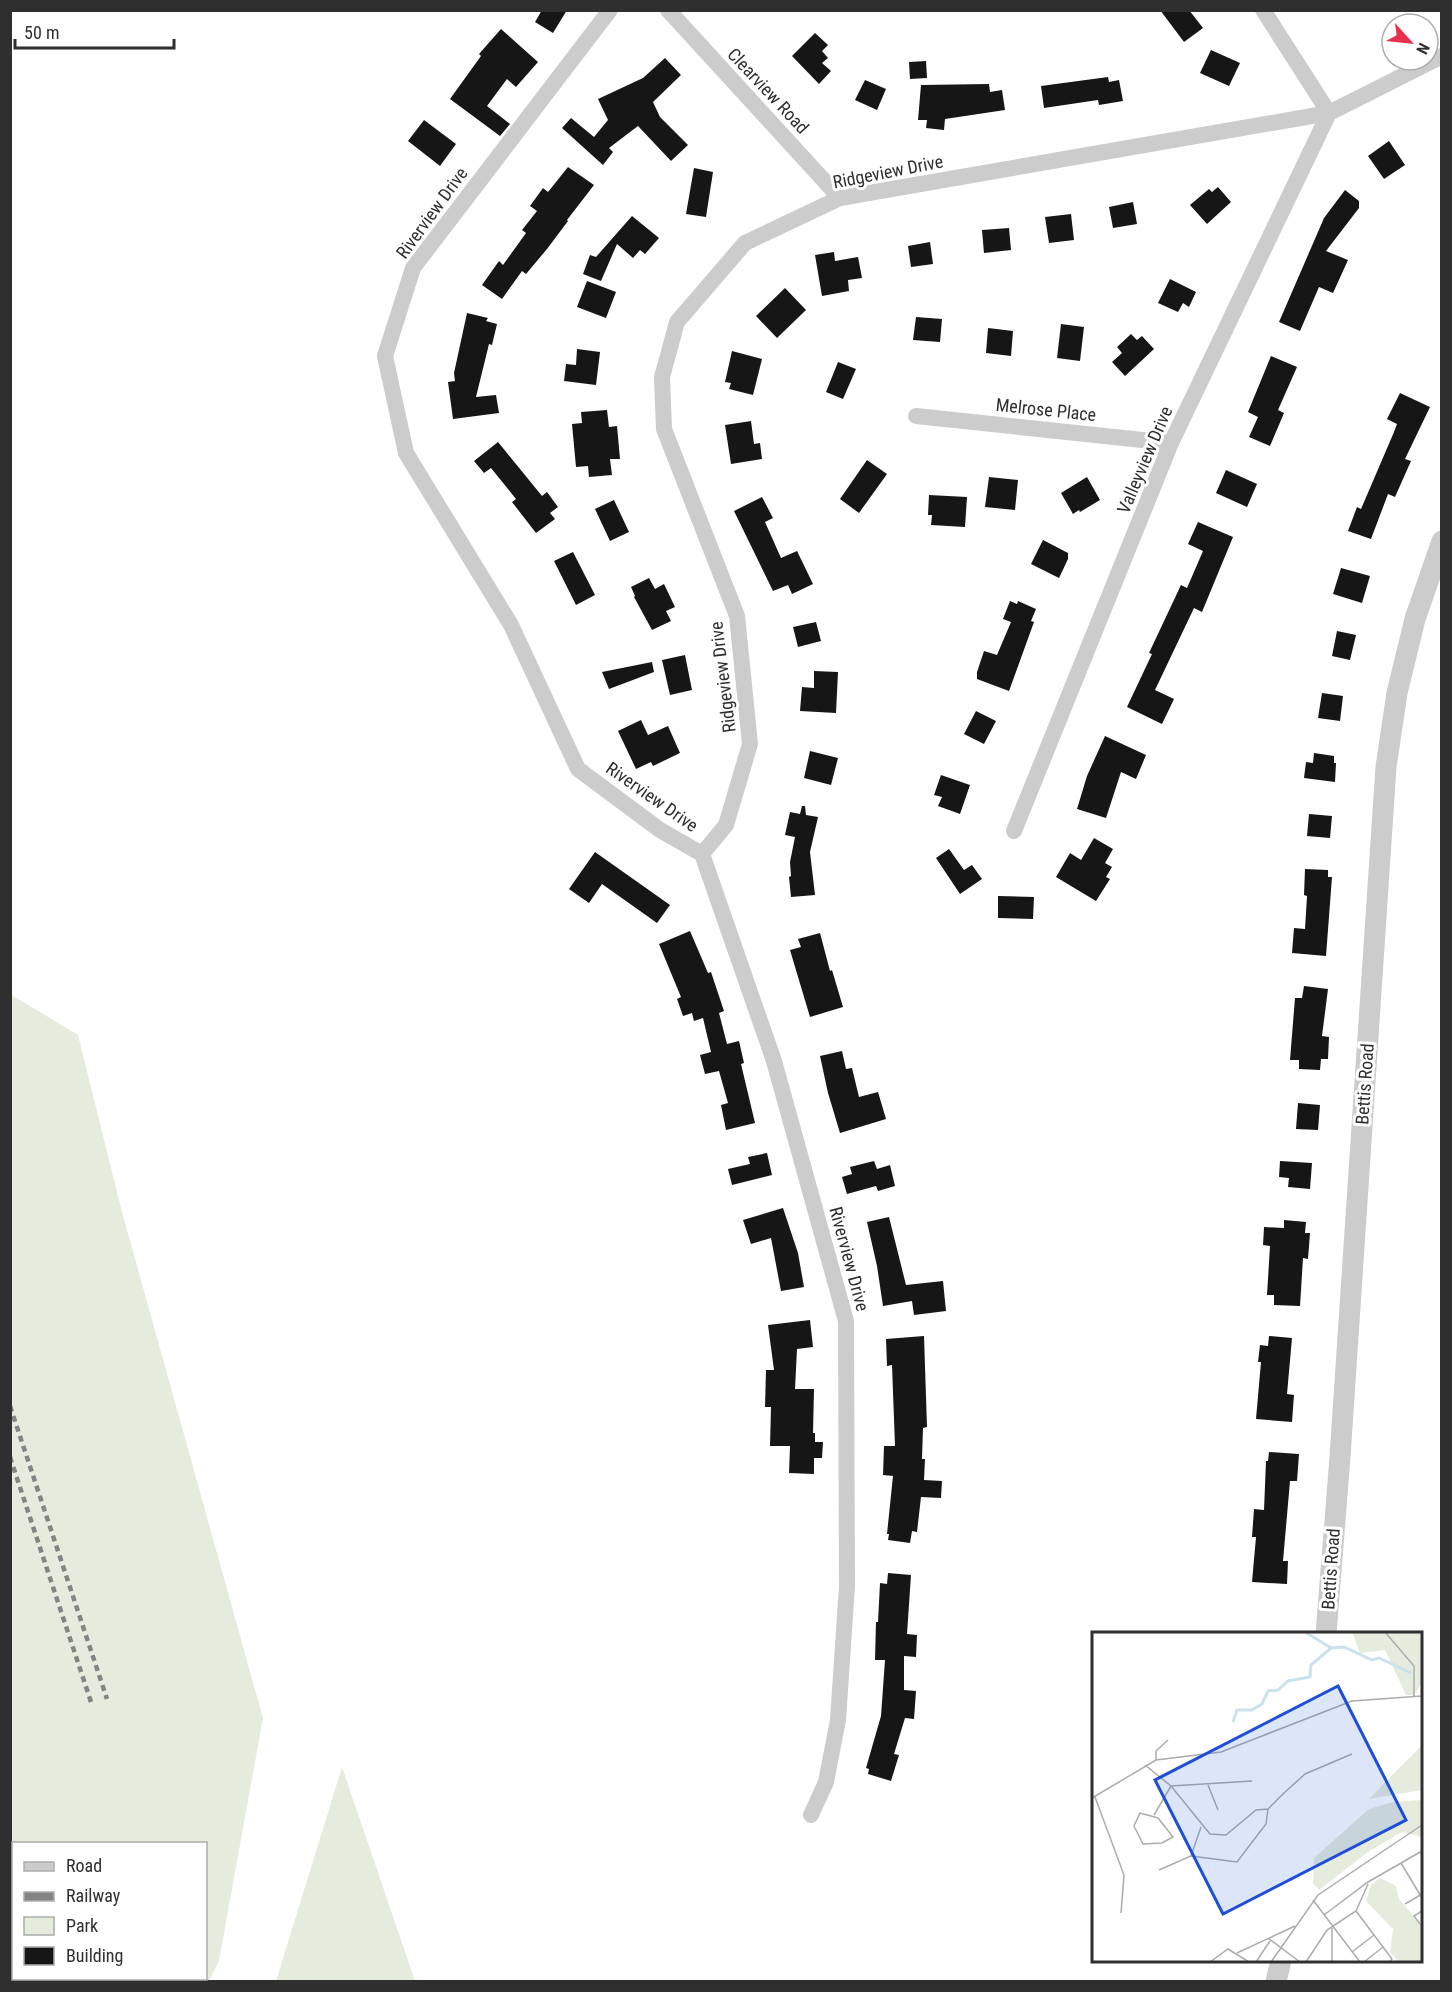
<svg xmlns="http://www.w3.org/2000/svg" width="1452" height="1992" viewBox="0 0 1452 1992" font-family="'Roboto Condensed',sans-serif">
<rect width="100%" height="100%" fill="#fff"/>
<g fill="#e6ecdd" fill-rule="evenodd">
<path d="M10 994 78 1035 122 1212 263 1718 219 1961 209 1981H11ZM14 1844H206V1978H14Z"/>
<polygon points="342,1767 415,1981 276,1981"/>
</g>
<g fill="#161616">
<polygon points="542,10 567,10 553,33 535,22"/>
<polygon points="1160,10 1189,10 1203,28 1184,42"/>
<polygon points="501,29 538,62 516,87 507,79 487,106 510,124 500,136 450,99 481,56 479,54"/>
<polygon points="815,33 828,45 822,51 828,58 822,63 831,71 819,84 792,56"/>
<polygon points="1211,50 1240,63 1229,86 1200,73"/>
<polygon points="665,58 681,75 653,102 660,117 688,145 671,161 638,126 609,148 613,152 603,165 562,128 571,118 594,137 608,120 598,99 643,78"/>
<polygon points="926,61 927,78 910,79 909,62"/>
<polygon points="1108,77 1109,82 1119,80 1123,101 1099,105 1098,100 1044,108 1041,86"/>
<polygon points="865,80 886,89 877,110 855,100"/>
<polygon points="989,84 990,92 1002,90 1005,110 945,119 944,130 926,128 927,120 918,120 921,85"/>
<polygon points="424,120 456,144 440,166 408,141"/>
<polygon points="1389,141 1405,165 1384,179 1368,156"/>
<polygon points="568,167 594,185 567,220 568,221 547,249 526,274 522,271 502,299 482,285 499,261 503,265 526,233 522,230 537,211 530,206 543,188 548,192"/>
<polygon points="694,168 713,172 706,217 686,214"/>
<polygon points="1218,187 1231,202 1207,224 1190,205 1209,189 1212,192"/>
<polygon points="1345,190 1359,201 1359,208 1326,251 1348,260 1333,293 1319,287 1300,331 1279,322 1324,218"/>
<polygon points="1133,202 1137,224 1113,228 1109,207"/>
<polygon points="1071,214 1074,240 1049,243 1045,217"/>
<polygon points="632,216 659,238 645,254 640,250 633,258 617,244 601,281 583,274 590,255 596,257"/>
<polygon points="1009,228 1011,250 984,253 982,230"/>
<polygon points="930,242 933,264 911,267 908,246"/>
<polygon points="834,252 835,261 858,257 862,278 848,280 849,291 822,296 815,255"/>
<polygon points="1170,279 1196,292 1189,307 1183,303 1178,312 1158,303"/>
<polygon points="587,281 616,292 606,318 577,307"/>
<polygon points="785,288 806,310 777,338 756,316"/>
<polygon points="467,313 488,318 486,321 497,324 492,345 489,344 476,397 496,395 499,413 453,419 448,382 455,381 454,373"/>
<polygon points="916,317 942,319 940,342 913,340"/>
<polygon points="1061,324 1084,327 1080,361 1057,358"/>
<polygon points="988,328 1013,331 1011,356 986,353"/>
<polygon points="1131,334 1137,340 1142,336 1154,349 1125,376 1112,362 1122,353 1117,347"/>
<polygon points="577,349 600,352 596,385 564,381 566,364 576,365"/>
<polygon points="732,351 762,359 753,395 729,389 731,383 725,382"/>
<polygon points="1271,356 1297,367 1278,410 1284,413 1270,446 1249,437 1258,417 1248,412"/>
<polygon points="838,362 856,369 843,399 826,392"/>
<polygon points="1400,393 1430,407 1405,459 1411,461 1395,497 1388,494 1371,539 1348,531 1357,507 1361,509 1394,432 1397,424 1387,419"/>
<polygon points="607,410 609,427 617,426 620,459 610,459 612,475 589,477 588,466 576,467 572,424 582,423 581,412"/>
<polygon points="751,421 754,444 760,443 762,459 731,464 725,425"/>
<polygon points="498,442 542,496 547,492 558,507 550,513 555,519 536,533 512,502 516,499 491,468 484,473 474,461"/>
<polygon points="867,460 887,474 859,513 840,499"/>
<polygon points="1226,470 1257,484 1247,507 1216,493"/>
<polygon points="989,477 1018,480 1015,510 985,507"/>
<polygon points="1087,477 1100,500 1080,512 1079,510 1073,514 1061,493"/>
<polygon points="929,495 967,497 965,527 931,525 932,515 928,515"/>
<polygon points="762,497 773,518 765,522 781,558 797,551 813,584 792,594 788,585 773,591 734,511"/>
<polygon points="614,500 629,532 610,541 595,509"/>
<polygon points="1198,522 1233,537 1202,612 1194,608 1155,690 1174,699 1162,724 1127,707 1152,654 1149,653 1181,585 1187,588 1203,551 1188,544"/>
<polygon points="1043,540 1068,553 1068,559 1059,578 1031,564"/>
<polygon points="573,552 595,595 576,605 554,561"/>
<polygon points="1341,568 1370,576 1362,603 1333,594"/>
<polygon points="649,578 655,589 664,584 675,607 666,611 671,621 652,630 634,597 635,596 631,587"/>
<polygon points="1010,601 1017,604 1018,601 1036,609 1031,621 1034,622 1009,691 977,679 977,672 984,651 997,655 1011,622 1003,619"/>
<polygon points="816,622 821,641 798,647 793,627"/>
<polygon points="1337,631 1356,635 1350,660 1332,656"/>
<polygon points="685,655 692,690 670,695 662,660"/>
<polygon points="652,662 654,672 609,689 602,672"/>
<polygon points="814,671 838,672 836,713 800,711 802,687 814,688"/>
<polygon points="1322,693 1343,696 1340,721 1318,718"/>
<polygon points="976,711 996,721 984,744 964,734"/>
<polygon points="641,720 648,735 668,726 680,753 653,766 651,762 636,769 618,731"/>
<polygon points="1105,736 1146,755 1136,779 1121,772 1106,818 1077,809 1087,776"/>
<polygon points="810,751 838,758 831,785 804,778"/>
<polygon points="1314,753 1334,756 1334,763 1336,763 1335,782 1304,778 1306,762 1313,763"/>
<polygon points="941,775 970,785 960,814 938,806 942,797 934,795"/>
<polygon points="802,806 805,806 806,815 818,817 810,852 815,895 791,897 789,877 791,876 790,862 795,837 785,835 790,812 800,814"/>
<polygon points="1309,814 1332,816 1330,838 1307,836"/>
<polygon points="1094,838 1113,849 1105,863 1112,867 1106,877 1110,879 1096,901 1056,877 1070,853 1081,860"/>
<polygon points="949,849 964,870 972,865 982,879 960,894 936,858"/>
<polygon points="595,852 670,905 657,923 602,884 589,903 569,889"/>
<polygon points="1305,869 1328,870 1328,877 1332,877 1326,956 1292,953 1294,928 1305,929 1307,896 1304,895"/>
<polygon points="998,896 1034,897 1033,919 998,918"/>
<polygon points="690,931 708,973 711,972 724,1011 719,1013 727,1044 739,1041 744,1063 741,1064 755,1123 726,1130 721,1105 728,1103 719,1071 705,1074 700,1055 711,1052 703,1018 694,1021 692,1013 683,1016 677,999 681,997 659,944"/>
<polygon points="820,933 830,971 832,970 843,1007 810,1017 790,950 801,947 798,939"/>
<polygon points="1304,986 1328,989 1322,1036 1329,1037 1328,1059 1321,1059 1320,1070 1299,1069 1299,1060 1290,1060 1295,998 1302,998"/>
<polygon points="842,1051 846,1069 852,1068 859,1097 878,1092 886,1119 840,1133 828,1093 820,1056"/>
<polygon points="1298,1103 1320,1105 1318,1130 1296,1129"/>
<polygon points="767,1153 772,1175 732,1185 728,1169 750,1164 748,1157"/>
<polygon points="874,1161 877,1169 890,1165 895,1186 878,1191 876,1186 847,1194 842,1177 852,1174 850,1167"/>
<polygon points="1280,1161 1312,1163 1310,1189 1288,1187 1289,1178 1279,1177"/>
<polygon points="783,1208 798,1253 804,1287 781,1291 771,1238 751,1244 743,1220"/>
<polygon points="889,1217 906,1285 943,1281 946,1311 914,1315 912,1301 883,1306 877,1266 867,1222"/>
<polygon points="1284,1220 1306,1222 1305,1233 1310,1233 1308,1259 1303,1258 1300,1306 1274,1305 1274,1295 1267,1295 1270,1246 1263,1245 1264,1227 1284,1228"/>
<polygon points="810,1320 813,1347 797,1349 795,1389 814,1389 813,1433 815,1433 815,1442 823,1442 822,1458 814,1458 814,1474 789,1473 790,1446 770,1446 771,1407 765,1407 766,1370 774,1370 768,1325"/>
<polygon points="924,1336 927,1427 923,1428 922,1459 925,1459 924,1480 942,1481 941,1498 921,1497 917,1532 912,1531 910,1543 888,1540 889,1534 887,1534 893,1476 883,1475 884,1446 895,1446 892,1365 887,1366 886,1339"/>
<polygon points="1269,1336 1292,1338 1287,1394 1294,1395 1292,1422 1256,1419 1261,1362 1258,1362 1260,1345 1268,1346"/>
<polygon points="1269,1452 1299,1454 1297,1481 1290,1481 1283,1561 1288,1561 1287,1584 1252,1582 1256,1537 1252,1537 1254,1509 1264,1510 1266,1461 1268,1461"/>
<polygon points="888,1573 911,1575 907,1634 917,1635 916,1657 904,1656 904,1690 916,1691 914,1719 905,1718 894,1754 899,1755 891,1781 868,1774 869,1769 866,1768 881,1716 885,1660 875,1660 876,1622 878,1622 880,1583 887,1584"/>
</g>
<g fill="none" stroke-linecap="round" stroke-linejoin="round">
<g stroke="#ccc" stroke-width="16">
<polyline points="610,10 413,268 385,356 406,453 511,625 578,769 660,830 702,854 774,1061 846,1321 847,1586 838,1720 826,1782 811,1815"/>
<polyline points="668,10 840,198"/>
<polyline points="916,416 1171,443"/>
<polyline points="1014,831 1171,443 1329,113 1263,10"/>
<polyline points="702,854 726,825 750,744 737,616 664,429 662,377 677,322 745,243 840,198 1329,113 1442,56"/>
</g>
<g stroke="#ccc" stroke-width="21">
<polyline points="1326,1634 1340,1457 1386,767 1397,693 1415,619 1442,541"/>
<polyline points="1276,1982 1281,1960"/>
</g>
<g stroke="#848484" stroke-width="4.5" stroke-dasharray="6 4.5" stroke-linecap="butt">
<polyline points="10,1406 107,1699"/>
<polyline points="10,1457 91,1702"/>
</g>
</g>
<g text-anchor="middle" stroke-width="6" stroke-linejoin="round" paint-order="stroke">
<g font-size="18" fill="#2f2f2f" stroke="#fff">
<text transform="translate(768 91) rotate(47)" y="6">Clearview Road</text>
<text transform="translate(888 172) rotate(-11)" y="6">Ridgeview Drive</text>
<text transform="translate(432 213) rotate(-54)" y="6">Riverview Drive</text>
<text transform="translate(1046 410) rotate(6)" y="6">Melrose Place</text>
<text transform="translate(1145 460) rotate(-67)" y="6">Valleyview Drive</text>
<text transform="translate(723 677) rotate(-97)" y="6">Ridgeview Drive</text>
<text transform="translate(652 797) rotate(35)" y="6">Riverview Drive</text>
<text transform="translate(1365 1084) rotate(-86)" y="6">Bettis Road</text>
<text transform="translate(849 1259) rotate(75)" y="6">Riverview Drive</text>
<text transform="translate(1331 1569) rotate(-86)" y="6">Bettis Road</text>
</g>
</g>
<g transform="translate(1092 1632)">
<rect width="330" height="330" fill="#fff"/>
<path d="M260 0H330V51L322 63H314L293 18 268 21ZM330 113V158L277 167ZM330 168V205L310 200 276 220 227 258 221 251 222 226 277 177 301 170ZM288 246 304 254 307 267 330 294V330H307L298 320 301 297 274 269 279 253Z" fill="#e6ecdd"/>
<path fill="none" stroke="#c9e2ec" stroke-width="3" d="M213 0 239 16M141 90 145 78H160L170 72 176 59 186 58 196 49 218 45 219 33 239 16 252 15 280 28 287 26 319 41"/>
<path fill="none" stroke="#acacac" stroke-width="1.5" d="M293 0 322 34V65M64 128V119L76 108M53 133 79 154 118 202 134 203 164 178 176 177M116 153 126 178M3 165 32 243 29 281M0 166 64 128 129 120 260 69 330 64M48 181 66 186 81 205 70 211 51 212 42 194ZM62 183 79 154 160 149M99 224 145 230 174 192 176 177 192 161 213 142 260 122M309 231 330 266M67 238 99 224 109 195M221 268 268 330M313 272 330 262M264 279 300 327 297 330M232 283 276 250 330 219M328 292 322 284 330 279M240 296V330M176 306 208 330M260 320 282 303M145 321 203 294M118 330 136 317 157 330M164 330 178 309M179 330 226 263 330 193M214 330 235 298 264 279 276 252M272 330 291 315"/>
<path fill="#1d4ed8" fill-opacity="0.15" stroke="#1d4ed8" stroke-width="3" d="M246 54 314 188 131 282 63 148Z"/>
<rect width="330" height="330" fill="none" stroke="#2f2f2f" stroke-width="3"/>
</g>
<rect width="1452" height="1992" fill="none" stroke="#2f2f2f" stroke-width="24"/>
<rect x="12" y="1842" width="195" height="138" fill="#ffffff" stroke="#acacac" stroke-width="1.5"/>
<rect x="24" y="1862" width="30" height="9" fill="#cccccc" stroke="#acacac" stroke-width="1.5"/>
<text x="66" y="1872" font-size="18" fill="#2f2f2f">Road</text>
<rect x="24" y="1892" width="30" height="9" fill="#848484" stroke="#acacac" stroke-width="1.5"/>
<text x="66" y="1902" font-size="18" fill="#2f2f2f">Railway</text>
<rect x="24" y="1917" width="30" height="18" fill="#e6ecdd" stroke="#acacac" stroke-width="1.5"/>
<text x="66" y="1932" font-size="18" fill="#2f2f2f">Park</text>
<rect x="24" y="1947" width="30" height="18" fill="#161616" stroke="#acacac" stroke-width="1.5"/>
<text x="66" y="1962" font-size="18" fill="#2f2f2f">Building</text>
<g transform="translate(1410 42) rotate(117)"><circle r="28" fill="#ffffff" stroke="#acacac" stroke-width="1.5"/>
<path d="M0-4.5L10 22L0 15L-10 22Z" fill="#e7304d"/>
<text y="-9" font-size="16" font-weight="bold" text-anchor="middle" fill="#2f2f2f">N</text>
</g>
<path d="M15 39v9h159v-9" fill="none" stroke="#2f2f2f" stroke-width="3"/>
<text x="24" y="39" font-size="18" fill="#2f2f2f" stroke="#ffffff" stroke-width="4.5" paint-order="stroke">50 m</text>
</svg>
